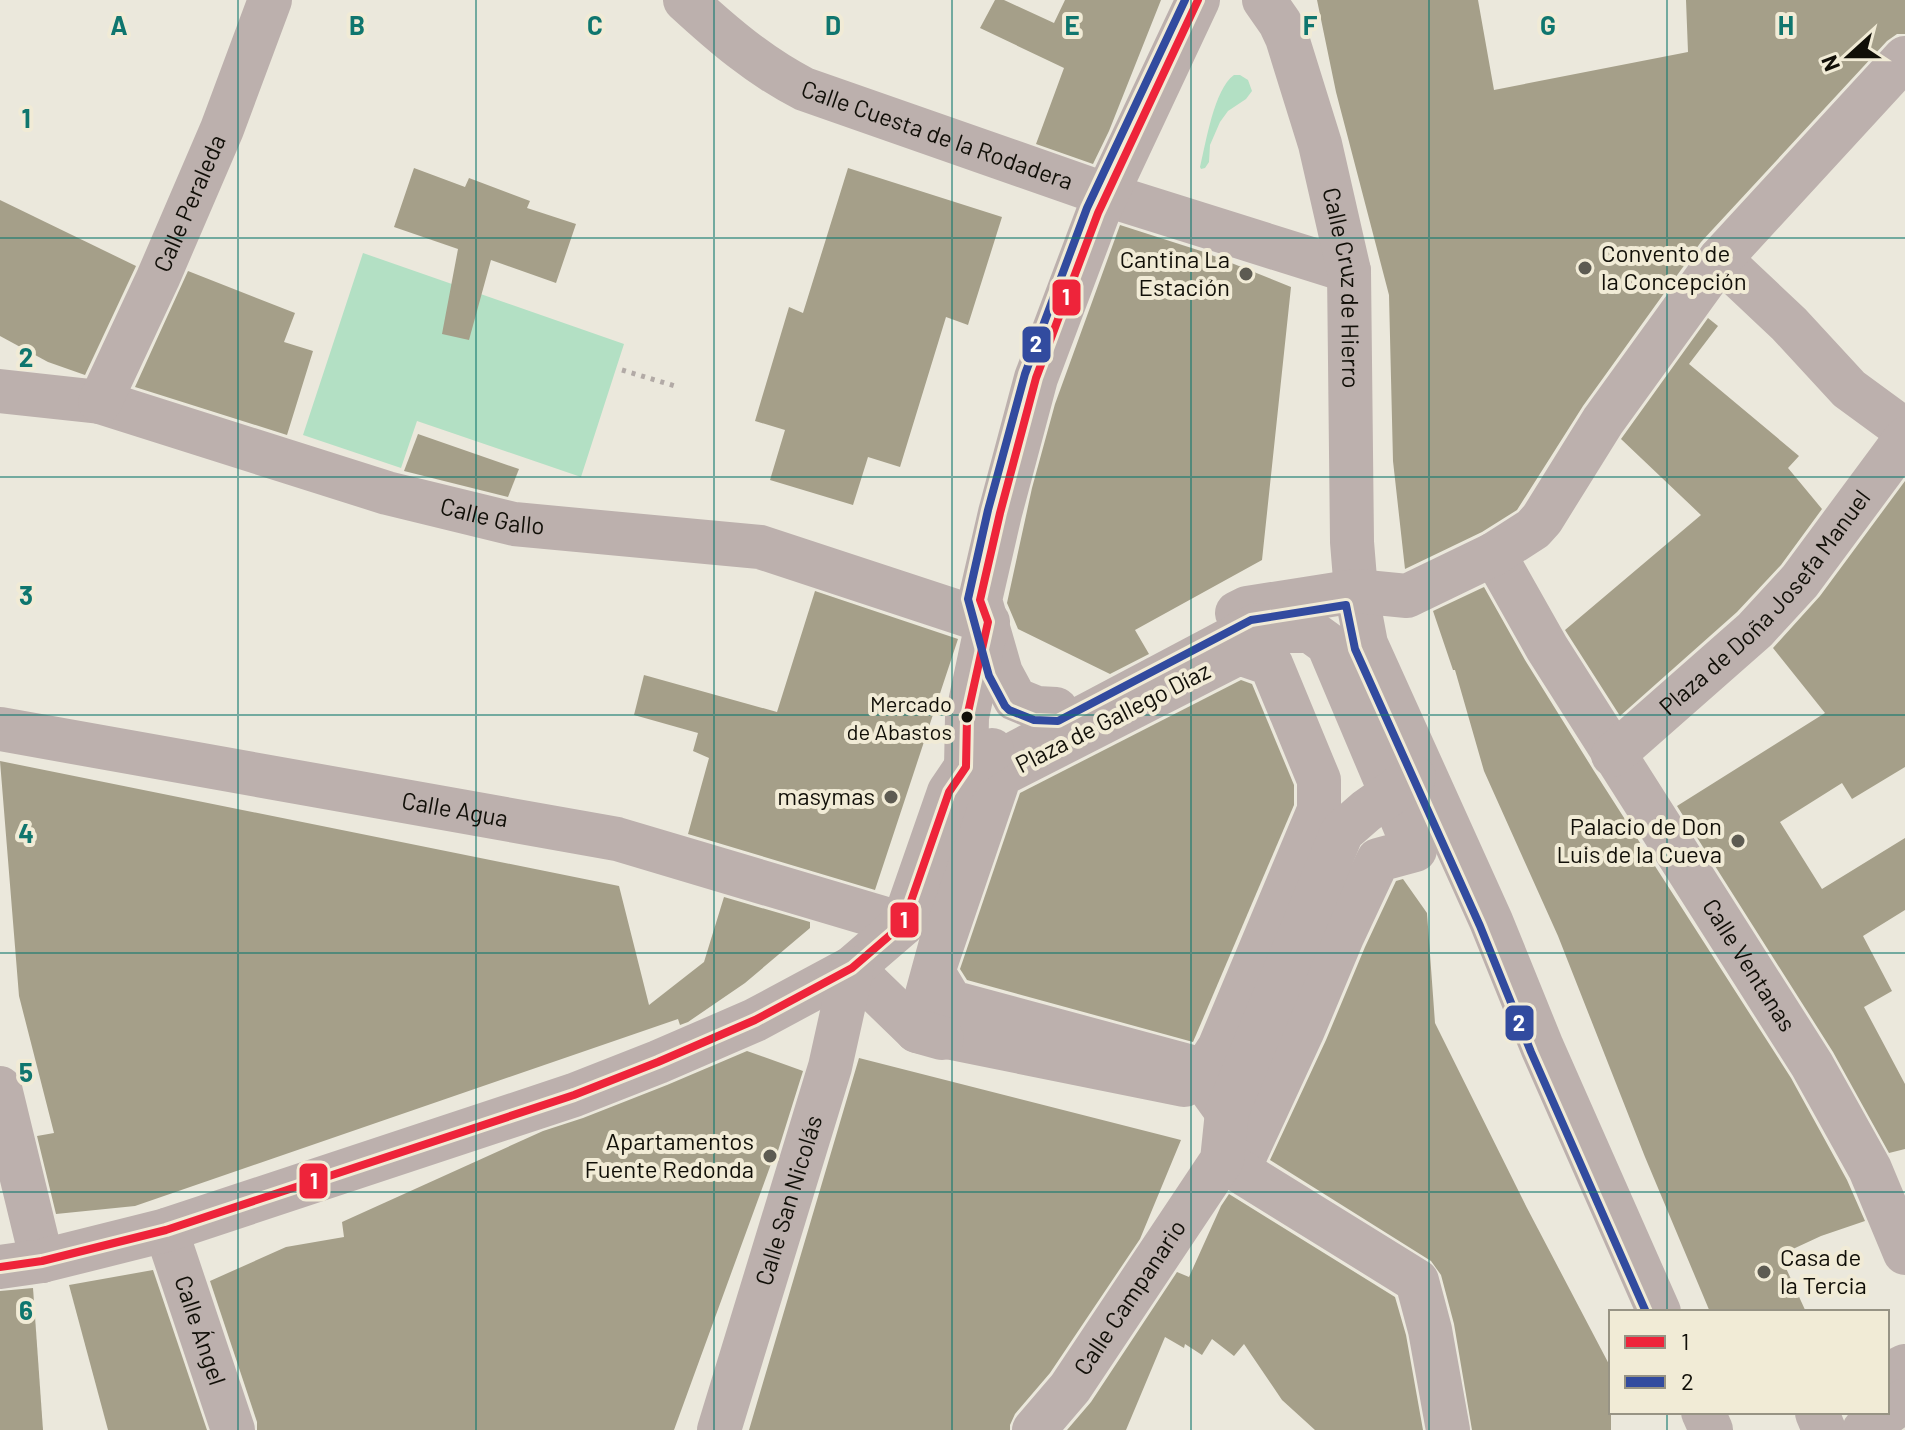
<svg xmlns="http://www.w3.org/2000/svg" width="1905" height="1430" viewBox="0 0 1905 1430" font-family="Barlow,sans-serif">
<rect width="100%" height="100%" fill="#ebe8dc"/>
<g fill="#b3e0c4">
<path d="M1234 75H1240L1248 80 1252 91 1246 99 1228 111 1220 122 1210 145 1209 162 1205 168 1201 169 1200 167C1206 143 1214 89 1234 75Z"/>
<polygon points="363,253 624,344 581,477 417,421 401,468 303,435"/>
</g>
<g fill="#a59f89">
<polygon points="995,0 1004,0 1054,23 1065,0 1161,0 1109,131 1093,164 1036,144 1064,68 980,28"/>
<polygon points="1317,0 1478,0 1494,90 1688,52 1686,0 1905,0 1905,34 1897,34 1887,41 1701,242 1583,406 1517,510 1482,532 1405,569 1393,461 1389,295 1336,92"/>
<polygon points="414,168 465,187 469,178 530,201 527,208 576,224 556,283 491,260 469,340 442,334 458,249 394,227"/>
<polygon points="848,168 1002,217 968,325 946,317 900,467 868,457 853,505 770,480 785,430 755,421 789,307 803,313"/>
<polygon points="0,200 136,266 85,375 48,362 0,336"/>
<polygon points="1120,225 1204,252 1291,287 1262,560 1135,630 1149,654 1110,674 1018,629 1007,603 1032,488 1055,404"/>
<polygon points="188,271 295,313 284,342 313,351 287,435 135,387"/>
<polygon points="1708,318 1718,326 1689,364 1799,456 1788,468 1822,509 1781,565 1737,612 1620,716 1565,630 1701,515 1621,439"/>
<polygon points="418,434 519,469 508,497 404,471"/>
<polygon points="1905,481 1905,767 1852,799 1842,783 1780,822 1822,889 1905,838 1905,910 1863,936 1892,991 1864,1007 1905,1084 1905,1149 1889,1153 1833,1052 1677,806 1825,713 1773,648 1820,596"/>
<polygon points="1484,587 1525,660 1594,771 1791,1078 1847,1180 1865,1221 1821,1236 1780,1255 1806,1312 1710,1312 1645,1157 1558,936 1484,771 1455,670 1453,670 1433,611"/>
<polygon points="815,591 958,639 875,890 688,834 709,758 693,751 698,733 634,715 644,675 777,712"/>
<polygon points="1241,680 1252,684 1294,785 1294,805 1193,1042 967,980 960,969 1020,793"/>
<polygon points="0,761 619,886 649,1005 704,962 724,897 810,922 810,928 745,983 688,1022 680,1025 678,1019 135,1206 56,1214 37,1136 54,1133 19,996"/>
<polygon points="1403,879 1427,913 1435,1023 1527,1208 1611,1368 1611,1430 1472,1430 1454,1324 1441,1275 1431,1261 1270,1160 1326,1040 1365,947 1396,881"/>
<polygon points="747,1051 803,1071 777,1154 775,1153 674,1430 257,1430 257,1422 210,1281 286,1247 344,1237 342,1222 543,1131 583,1118 667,1085"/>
<polygon points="859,1058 1181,1140 1140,1239 1050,1373 1015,1414 1010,1425 1010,1430 749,1430"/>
<polygon points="1229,1194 1395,1297 1406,1335 1423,1430 1315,1430 1282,1400 1244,1344 1234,1356 1212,1339 1202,1355 1185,1344 1184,1348 1165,1337 1126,1430 1067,1430 1091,1402 1177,1272 1189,1277 1221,1206"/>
<polygon points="153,1270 207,1430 108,1430 69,1285"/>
<polygon points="33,1288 43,1430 0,1430 0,1291"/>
</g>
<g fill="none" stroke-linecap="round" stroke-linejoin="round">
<polyline stroke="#b2aaa6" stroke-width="5" stroke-dasharray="4 6" stroke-linecap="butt" points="622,370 675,386"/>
<g stroke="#bcb0ad" stroke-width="44">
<path id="s1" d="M685 0C722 34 759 66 804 89L1107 195 1349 271"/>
<path id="s2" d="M1264 0 1280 23 1287 38 1320 144 1349 271 1352 542 1356 591 1366 644 1491 921 1542 1047 1659 1312"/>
<polyline points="1720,259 1789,324 1849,389 1905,430"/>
<path id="s3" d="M0 391 100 402 387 493 514 524 760 547 988 622"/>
<path id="s4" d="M100 402 158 278 222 129 270 0"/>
<path id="s5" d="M1494 554 1547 648 1812 1065 1870 1169 1905 1253"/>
<polyline points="1237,613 1247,608 1356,591 1407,596 1494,554 1533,529 1542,519 1603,421 1720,259 1905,58"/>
<polygon points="1257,625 1285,631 1310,631 1328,644 1415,850 1378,860 1342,937 1303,1030 1242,1162 1227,1112 1201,1076 1219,1048 1319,810 1319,780 1271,664 1239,653 1000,775 933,972 951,1002 1188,1066 1184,1085 917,1031 989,767"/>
<polyline points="1056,709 1037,708 1015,699 1001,673 980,600 1000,513 1036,378 1098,213 1198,0"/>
<path id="s6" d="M0 729 617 839 903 924"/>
<path id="s7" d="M1613 755 1755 630 1800 581 1905 439"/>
<polyline points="966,767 967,717 986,628"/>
<polyline points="852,968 917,1031 942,1038"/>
<polyline points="0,1088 42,1261"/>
<polyline points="1222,1160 1417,1281 1430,1330 1448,1430"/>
<path id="s8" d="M166 1230 233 1430"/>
<polyline points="0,1267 42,1261 166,1230 574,1095 658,1062 755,1020 852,968 903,924 949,792 966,767 992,750"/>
<polyline points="1887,1375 1905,1366"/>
<polyline points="1703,1412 1711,1430"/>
<polyline points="1819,1412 1817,1413 1824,1430"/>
<path id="s9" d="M719 1430 830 1067 852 968"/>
<path id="s10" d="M1034 1430 1070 1388 1222 1160 1227 1112 1342 832 1366 811 1414 777"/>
<polyline points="1864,1430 1905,1400"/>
</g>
<g stroke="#f1ebd6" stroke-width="14">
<polyline id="bus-1" points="0,1267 42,1261 166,1230 574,1095 658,1062 755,1020 852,968 903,924 949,792 966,767 967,717 988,622 980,600 1000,513 1036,378 1098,213 1198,0"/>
</g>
<g stroke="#f1ebd6" stroke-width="14">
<polyline id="bus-2" points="1185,0 1087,208 1025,374 988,510 968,599 989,676 1005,706 1009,710 1034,720 1058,721 1251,620 1346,605 1355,649 1480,926 1531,1052 1646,1312"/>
</g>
<use href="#bus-1" stroke="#ee243a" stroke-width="8"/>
<use href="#bus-2" stroke="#324b9f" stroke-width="8"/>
</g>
<path fill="none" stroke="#0f766e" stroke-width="2" stroke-opacity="0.55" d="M238 0V1430M476 0V1430M714 0V1430M952 0V1430M1191 0V1430M1429 0V1430M1667 0V1312M0 238H1905M0 477H1905M0 715H1905M0 953H1905M0 1192H1905M1667 1412V1430"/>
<g fill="#5d5b52" stroke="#f1ebd6" stroke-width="3">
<circle cx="1585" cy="268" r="8"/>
<circle cx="1246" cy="274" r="8"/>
<circle cx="891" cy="797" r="8"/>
<circle cx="1738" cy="841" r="8"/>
<circle cx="770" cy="1156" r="8"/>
<circle cx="1764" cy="1272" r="8"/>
</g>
<circle fill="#110f08" stroke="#f1ebd6" stroke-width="3" cx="967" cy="717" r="7"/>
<g text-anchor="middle" stroke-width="8" stroke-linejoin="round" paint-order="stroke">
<g font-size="22" fill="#110f08" stroke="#f1ebd6" text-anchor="end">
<text x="952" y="712">Mercado<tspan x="952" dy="28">de Abastos</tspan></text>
</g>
<g font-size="24" fill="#110f08" stroke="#f1ebd6">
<text dy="8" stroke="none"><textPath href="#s1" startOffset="290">Calle Cuesta de la Rodadera</textPath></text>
<text dy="8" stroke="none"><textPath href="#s4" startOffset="218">Calle Peraleda</textPath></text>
<text dy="8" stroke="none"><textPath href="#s2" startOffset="302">Calle Cruz de Hierro</textPath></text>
<text dy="8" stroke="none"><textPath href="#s3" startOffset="510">Calle Gallo</textPath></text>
<text dy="8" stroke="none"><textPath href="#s7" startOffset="216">Plaza de Doña Josefa Manuel</textPath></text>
<text transform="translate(1113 718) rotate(-27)" y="8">Plaza de Gallego Díaz</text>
<text dy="8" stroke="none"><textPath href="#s6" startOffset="462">Calle Agua</textPath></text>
<text dy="8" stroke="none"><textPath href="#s5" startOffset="484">Calle Ventanas</textPath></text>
<text dy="8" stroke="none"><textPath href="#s9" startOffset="240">Calle San Nicolás</textPath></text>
<text dy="8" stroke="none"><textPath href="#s10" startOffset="164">Calle Campanario</textPath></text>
<text dy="8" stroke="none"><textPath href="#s8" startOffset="106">Calle Ángel</textPath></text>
</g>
<g font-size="24" fill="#110f08" stroke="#f1ebd6" text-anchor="end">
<text x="1601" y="262" text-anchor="start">Convento de<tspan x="1601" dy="28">la Concepción</tspan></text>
<text x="1230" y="268">Cantina La<tspan x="1230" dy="28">Estación</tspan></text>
<text x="875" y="805">masymas</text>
<text x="1722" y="835">Palacio de Don<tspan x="1722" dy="28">Luis de la Cueva</tspan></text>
<text x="754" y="1150">Apartamentos<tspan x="754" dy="28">Fuente Redonda</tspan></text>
<text x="1780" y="1266" text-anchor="start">Casa de<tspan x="1780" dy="28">la Tercia</tspan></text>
</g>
</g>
<g font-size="26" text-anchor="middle" font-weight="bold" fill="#0f766e" stroke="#f1ebd6" stroke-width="8" stroke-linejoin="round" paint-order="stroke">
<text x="119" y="35">A</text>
<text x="357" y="35">B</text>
<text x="595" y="35">C</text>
<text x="833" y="35">D</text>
<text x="1072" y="35">E</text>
<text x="1310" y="35">F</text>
<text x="1548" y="35">G</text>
<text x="1786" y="35">H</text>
<text x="26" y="128">1</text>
<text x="26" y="367">2</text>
<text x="26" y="605">3</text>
<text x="26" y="843">4</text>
<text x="26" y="1082">5</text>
<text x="26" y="1320">6</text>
</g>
<g stroke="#f1ebd6" stroke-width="3">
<rect x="1051" y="278" width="31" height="39" rx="8" fill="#ee243a"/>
<rect x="1021" y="325" width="31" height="39" rx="8" fill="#324b9f"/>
<rect x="889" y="901" width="31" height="38" rx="8" fill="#ee243a"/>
<rect x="1504" y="1004" width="31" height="38" rx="8" fill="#324b9f"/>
<rect x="298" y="1162" width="31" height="38" rx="8" fill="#ee243a"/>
</g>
<g font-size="22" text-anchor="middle" font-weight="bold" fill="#fff">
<text x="1066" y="305">1</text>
<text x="1036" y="352">2</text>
<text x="904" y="928">1</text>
<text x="1519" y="1031">2</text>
<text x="314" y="1189">1</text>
</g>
<rect x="1609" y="1310" width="280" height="104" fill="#f1ebd6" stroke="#979384" stroke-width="2"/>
<rect x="1625" y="1336" width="40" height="12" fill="#ee243a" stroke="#979384" stroke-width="2"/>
<text x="1681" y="1350" font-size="24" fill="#110f08">1</text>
<rect x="1625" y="1376" width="40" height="12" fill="#324b9f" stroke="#979384" stroke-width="2"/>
<text x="1681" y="1390" font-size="24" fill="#110f08">2</text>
<g transform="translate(1849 56) rotate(249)" stroke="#f1ebd6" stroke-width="6" paint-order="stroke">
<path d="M0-6L14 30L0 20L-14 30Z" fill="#110f08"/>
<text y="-12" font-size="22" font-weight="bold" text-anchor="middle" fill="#110f08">N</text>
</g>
</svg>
